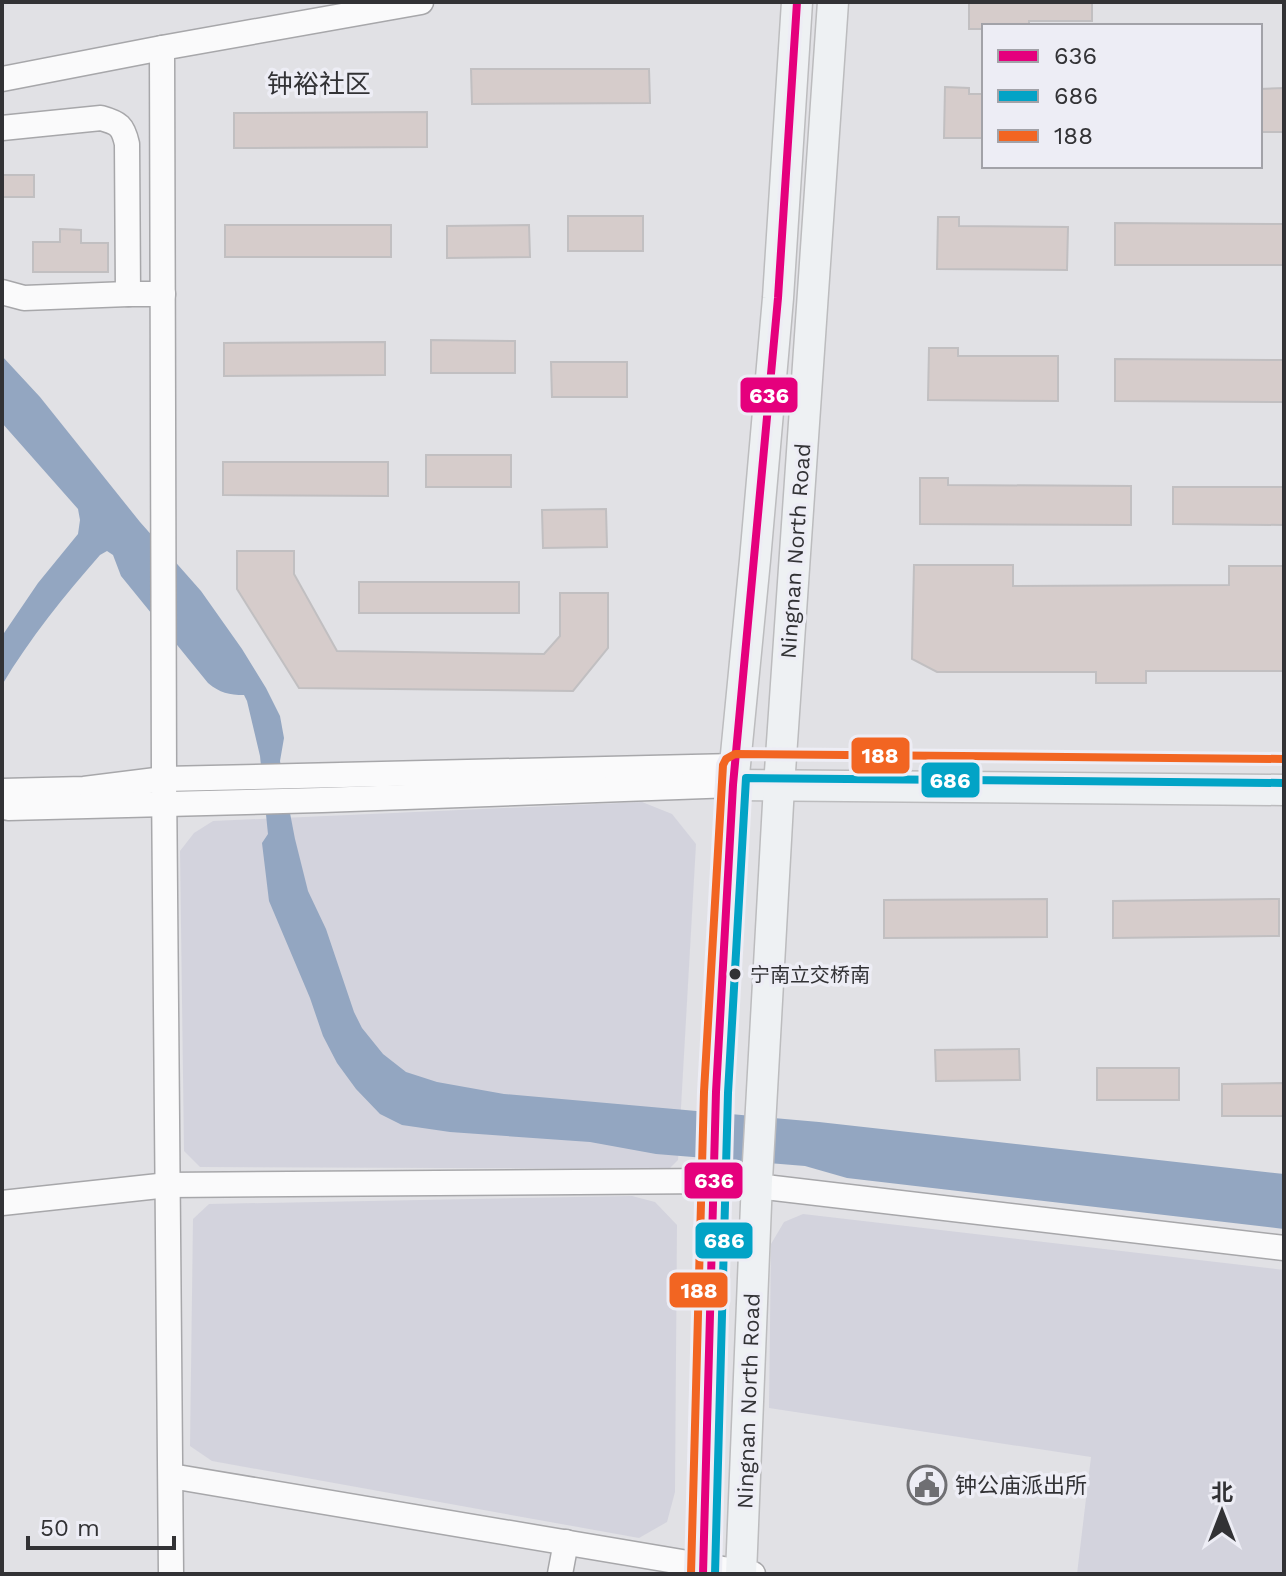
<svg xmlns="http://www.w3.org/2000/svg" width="1286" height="1576" viewBox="0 0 1286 1576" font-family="'Work Sans','Noto Sans SC',sans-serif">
<rect width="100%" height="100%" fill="#e1e1e5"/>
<g fill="#d3d3dd">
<polygon points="642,802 672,814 696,844 678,1160 669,1169 200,1167 184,1151 180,851 194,833 213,821"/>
<polygon points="632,1196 655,1202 677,1225 675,1492 667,1522 639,1538 212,1461 190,1446 193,1219 209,1204"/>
<polygon points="803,1214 1284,1270 1284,1574 1077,1574 1091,1457 769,1408 771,1244 784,1222"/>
</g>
<path fill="#93a6c1" d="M2 356 40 397 140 522 201 591 242 649 266 688 280 716 284 738 280 761 295 839 308 891 326 929 354 1012 362 1028 383 1054 406 1072 437 1082 504 1094 819 1122 1284 1174V1229L847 1178 805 1166 656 1154 590 1142 450 1132 402 1125 380 1114 356 1089 337 1063 323 1036 310 998 269 901 262 843 268 834 260 756 247 701 244 695C229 695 220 693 208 683L121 576 113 555 107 551 100 555C64 596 30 638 2 685V636L38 583 78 534 80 520 78 509 2 423Z"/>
<g fill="#d6cccb" stroke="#c1bfc1" stroke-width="2">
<polygon points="969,2 1092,2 1092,21 1029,21 1029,26 984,26 984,29 969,29"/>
<polygon points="471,69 649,69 650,103 472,104"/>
<polygon points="945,87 969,88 969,94 984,94 984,138 944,138"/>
<polygon points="1284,88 1284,132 1260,132 1260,89"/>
<polygon points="427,112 427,147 234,148 234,113"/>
<rect x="2" y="175" width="32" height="22"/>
<rect x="568" y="216" width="75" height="35"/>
<polygon points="938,217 959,217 959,226 1068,227 1067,270 937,269"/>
<polygon points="1115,223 1284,224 1284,265 1115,265"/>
<rect x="225" y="225" width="166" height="32"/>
<polygon points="529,225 530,257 447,258 447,226"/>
<polygon points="60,229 81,230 81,243 108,243 108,272 33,272 33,242 60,242"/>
<polygon points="431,340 515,341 515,373 431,373"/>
<polygon points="385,342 385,375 224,376 224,343"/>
<polygon points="929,348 958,348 958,356 1058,356 1058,401 928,400"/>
<polygon points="1115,359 1284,360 1284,402 1115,401"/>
<polygon points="551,362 627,362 627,397 552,397"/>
<rect x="426" y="455" width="85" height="32"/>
<polygon points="223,462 388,462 388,496 223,495"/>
<polygon points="920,478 948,478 948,485 1131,486 1131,525 920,524"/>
<polygon points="1173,487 1284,487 1284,525 1173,524"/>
<polygon points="606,509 607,547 543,548 542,510"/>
<polygon points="237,551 294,551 294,574 337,651 544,654 560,636 560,593 608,593 608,648 573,691 299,688 237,589"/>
<polygon points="914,565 1013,565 1013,586 1229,585 1229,566 1284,566 1284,671 1146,671 1146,683 1096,683 1096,672 937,672 912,659"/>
<rect x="359" y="582" width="160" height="31"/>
<polygon points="1047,899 1047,937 884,938 884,900"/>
<polygon points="1279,899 1279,936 1113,938 1113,901"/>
<polygon points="1019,1049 1020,1080 936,1081 935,1050"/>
<rect x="1097" y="1068" width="82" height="32"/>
<polygon points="1284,1083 1284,1116 1222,1116 1222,1084"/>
</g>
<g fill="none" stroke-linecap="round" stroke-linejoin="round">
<g stroke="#a7a7aa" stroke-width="27">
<g id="minor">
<polyline points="2,79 162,48"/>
<path d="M2 128 101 118C119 123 123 126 127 144L128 294H163"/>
<polyline points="2,292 24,298 128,294"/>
<polyline points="2,791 84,789 164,779 735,766"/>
<polyline points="8,808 322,800 733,785"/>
<polyline points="2,1203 168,1185 714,1181 1284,1248"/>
<polyline points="171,1476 753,1574"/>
<polyline points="171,1574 164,779 162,48 421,2"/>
<polyline points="560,1574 566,1542"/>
</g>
</g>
<g stroke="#bcbcbe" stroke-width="33">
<g id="major">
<polyline points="733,785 1284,790"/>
<polyline points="703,1574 716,1092 733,785 755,560 778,298 797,2"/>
<polyline points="741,1574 757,1180 779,786 833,2"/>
</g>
</g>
<use href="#minor" stroke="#fafafb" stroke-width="24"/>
<use href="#major" stroke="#eef1f3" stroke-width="30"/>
<g stroke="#ededf5" stroke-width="14">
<polyline id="bus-1" points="703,1574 716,1092 733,785 778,298 797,2"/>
</g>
<g stroke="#ededf5" stroke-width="14">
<polyline id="bus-2" points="715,1574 728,1093 746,778 1284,783"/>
</g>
<g stroke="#ededf5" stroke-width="14">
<polyline id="bus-3" points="691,1574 704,1092 723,765 726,759 735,754 1284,759"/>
</g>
<use href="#bus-1" stroke="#e5007d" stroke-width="8"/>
<use href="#bus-2" stroke="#02a3c6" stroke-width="8"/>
<use href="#bus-3" stroke="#f26522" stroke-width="8"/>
</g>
<defs>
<g id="civic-ring" transform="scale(2)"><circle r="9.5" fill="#ededf5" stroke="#6f6f73" stroke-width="1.5"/><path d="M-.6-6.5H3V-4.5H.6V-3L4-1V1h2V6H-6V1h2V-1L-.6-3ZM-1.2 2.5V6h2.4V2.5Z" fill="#6f6f73"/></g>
</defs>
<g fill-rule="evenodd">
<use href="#civic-ring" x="927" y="1485"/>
</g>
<circle fill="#323235" stroke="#ededf5" stroke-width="3" cx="735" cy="974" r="7"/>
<g text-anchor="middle" stroke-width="7" stroke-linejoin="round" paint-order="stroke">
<g font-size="20" fill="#323235" stroke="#ededf5" text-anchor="start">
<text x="750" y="982">宁南立交桥南</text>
</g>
<g font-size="22" fill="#323235" stroke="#ededf5">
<text transform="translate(795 551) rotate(-86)" y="8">Ningnan North Road</text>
<text transform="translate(748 1401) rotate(-88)" y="8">Ningnan North Road</text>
</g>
<g font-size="22" fill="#323235" stroke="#ededf5" text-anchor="start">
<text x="955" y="1493">钟公庙派出所</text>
</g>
<g font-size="26" fill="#323235" stroke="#ededf5">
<text x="319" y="93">钟裕社区</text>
</g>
</g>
<g stroke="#ededf5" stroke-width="3">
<rect x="739" y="376" width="60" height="38" rx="8" fill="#e5007d"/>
<rect x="850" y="736" width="61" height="39" rx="8" fill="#f26522"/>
<rect x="920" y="761" width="61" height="38" rx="8" fill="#02a3c6"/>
<rect x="683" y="1161" width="61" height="39" rx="8" fill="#e5007d"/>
<rect x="694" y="1221" width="60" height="39" rx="8" fill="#02a3c6"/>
<rect x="668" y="1271" width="61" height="38" rx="8" fill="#f26522"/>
</g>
<g font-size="22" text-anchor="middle" font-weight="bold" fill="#fff">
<text x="769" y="403">636</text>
<text x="880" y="763">188</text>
<text x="950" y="788">686</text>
<text x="714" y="1188">636</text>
<text x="724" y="1248">686</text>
<text x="699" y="1298">188</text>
</g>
<rect width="1286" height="1576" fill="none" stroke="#323235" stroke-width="8"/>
<rect x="982" y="24" width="280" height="144" fill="#ededf5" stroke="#a2a2a8" stroke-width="2"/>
<rect x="998" y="50" width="40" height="12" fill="#e5007d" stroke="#a2a2a8" stroke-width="2"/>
<text x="1054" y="64" font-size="24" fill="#323235">636</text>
<rect x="998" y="90" width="40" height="12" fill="#02a3c6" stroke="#a2a2a8" stroke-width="2"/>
<text x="1054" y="104" font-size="24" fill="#323235">686</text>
<rect x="998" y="130" width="40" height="12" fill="#f26522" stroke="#a2a2a8" stroke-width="2"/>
<text x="1054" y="144" font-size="24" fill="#323235">188</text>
<g transform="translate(1222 1512)" stroke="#ededf5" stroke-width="6" paint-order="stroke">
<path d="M0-6L14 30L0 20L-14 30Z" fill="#323235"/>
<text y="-12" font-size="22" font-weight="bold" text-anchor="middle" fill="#323235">北</text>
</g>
<path d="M28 1536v12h146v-12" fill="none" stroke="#323235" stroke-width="4"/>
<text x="40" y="1536" font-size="24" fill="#323235" stroke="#ededf5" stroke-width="6" paint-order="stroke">50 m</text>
</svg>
